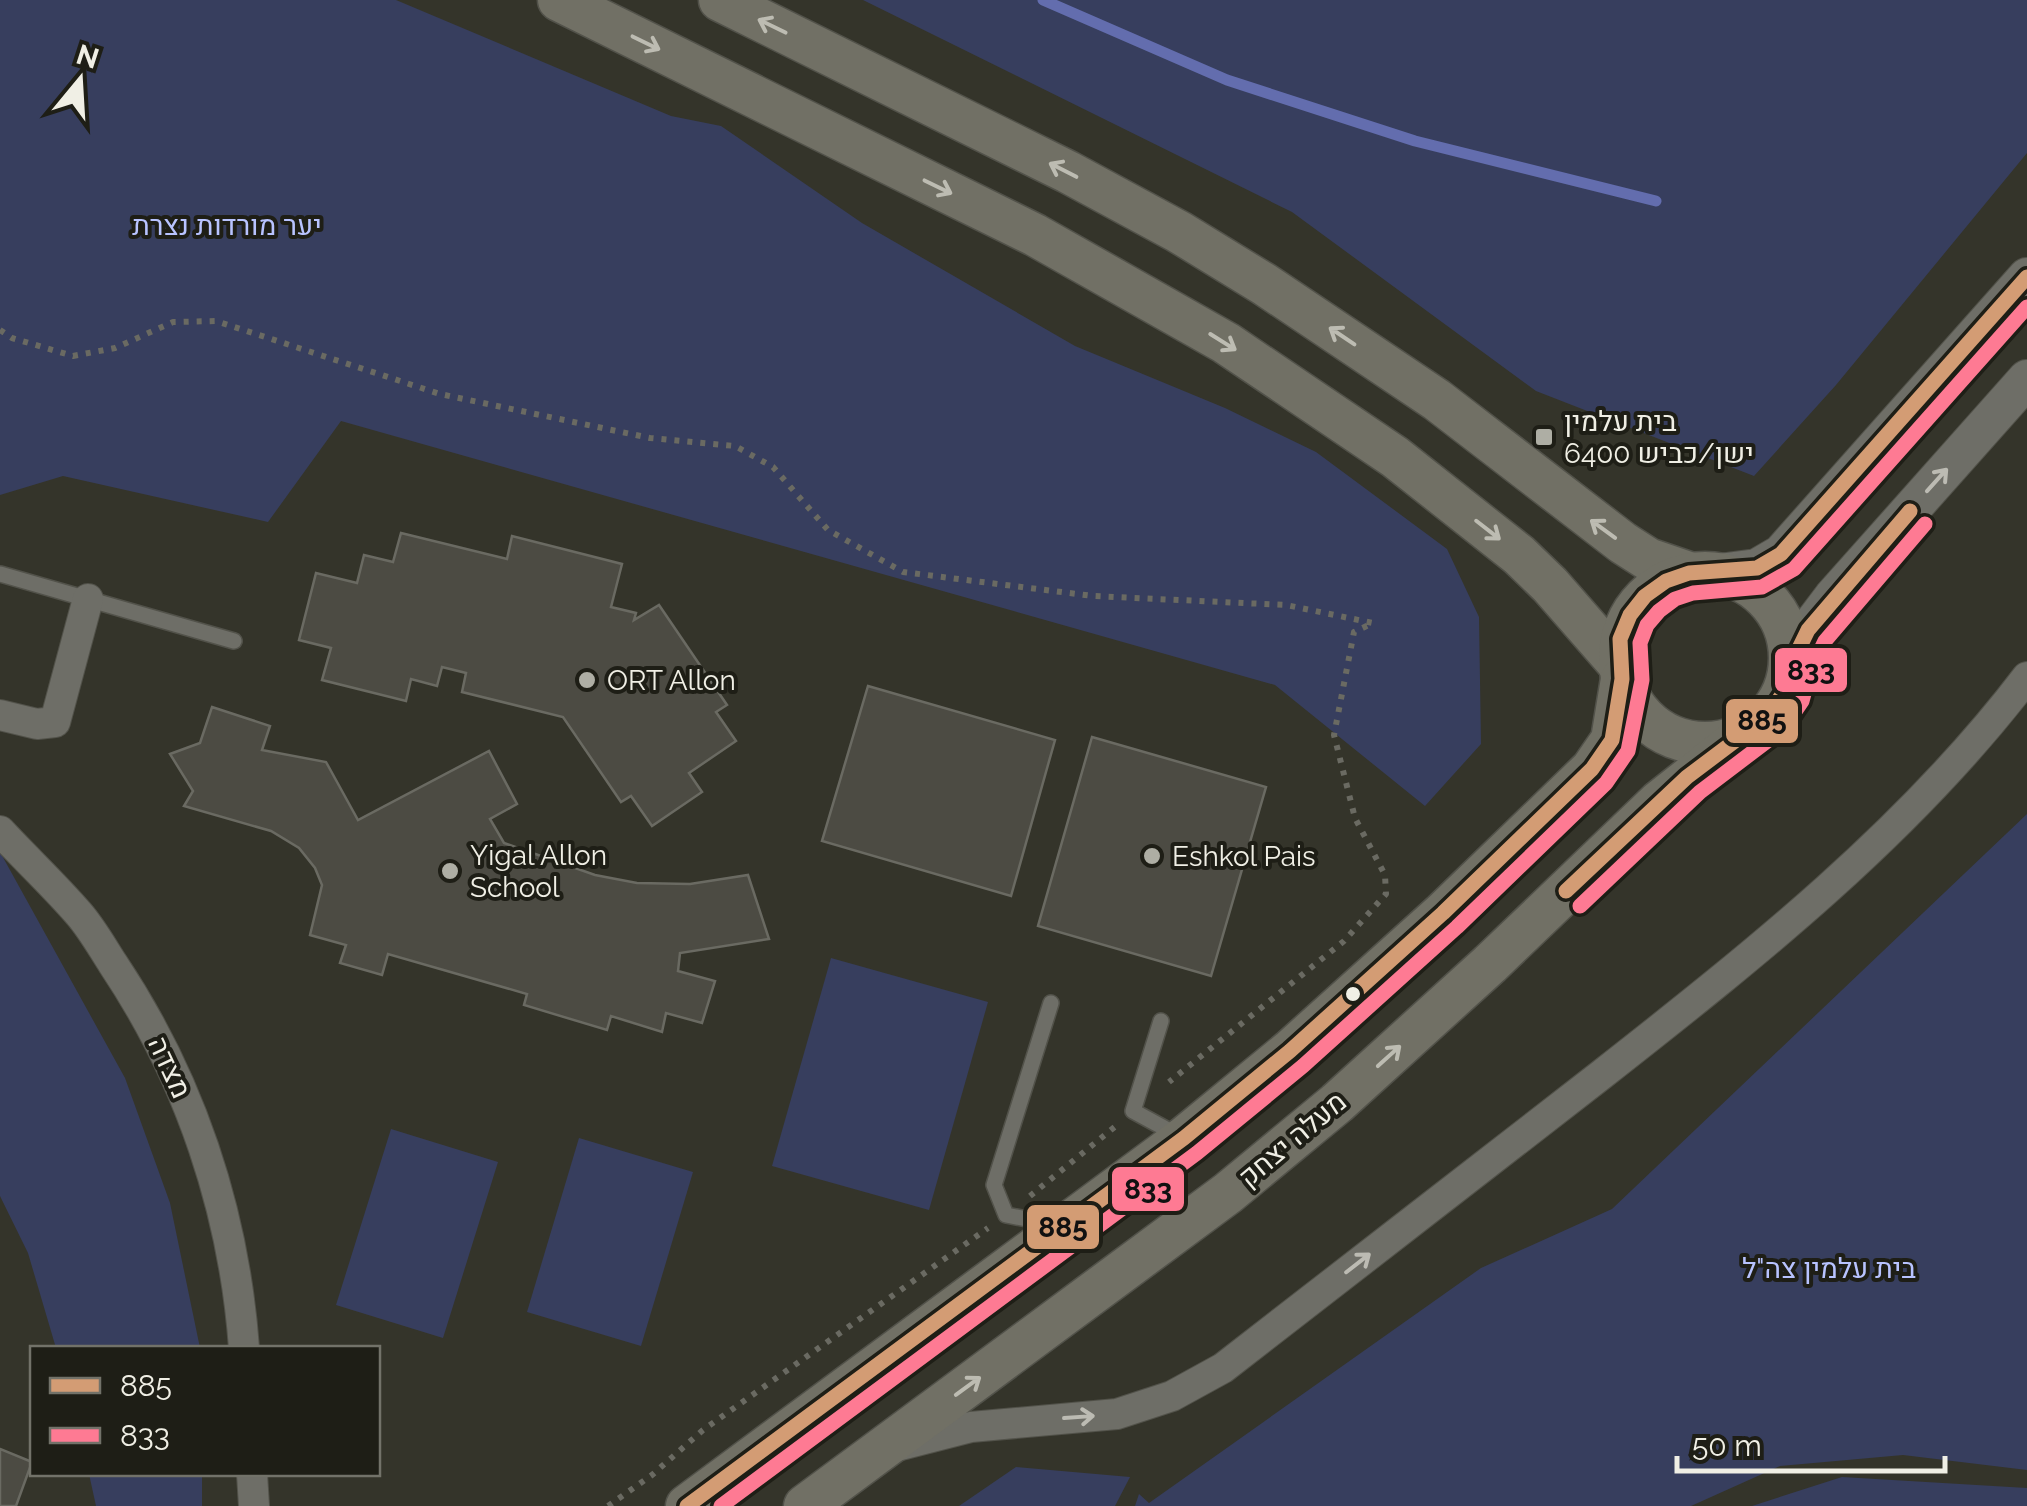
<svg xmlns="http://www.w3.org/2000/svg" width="2027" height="1506" viewBox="0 0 2027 1506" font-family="Raleway,Heebo,sans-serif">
<rect width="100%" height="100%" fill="#34342a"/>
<g fill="#373e5e">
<polygon points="0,0 396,0 671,116 721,126 862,223 1075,346 1225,408 1316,452 1447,549 1479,617 1481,744 1425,806 1275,685 341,421 268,522 63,476 0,495"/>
<polygon points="863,0 2027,0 2027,153 1836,385 1754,476 1536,391 1292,212"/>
<polygon points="2027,814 2027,1470 1903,1455 1780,1466 1691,1506 1135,1506 1139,1494 1149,1503 1481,1268 1612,1209"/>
<polygon points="0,852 125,1078 170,1203 200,1348 56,1348 28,1253 0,1196"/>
<polygon points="831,958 988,1002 929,1210 772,1166"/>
<polygon points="391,1129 498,1162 443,1338 336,1305"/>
<polygon points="579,1138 693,1172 641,1346 527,1312"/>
<polygon points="1016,1467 1130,1477 1115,1506 959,1506"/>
<polygon points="89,1474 202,1474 202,1506 96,1506"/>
<polygon points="1842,1477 2027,1488 2027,1506 1752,1506"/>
</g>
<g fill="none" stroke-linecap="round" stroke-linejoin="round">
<polyline stroke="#636dae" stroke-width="11" points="1043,0 1227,80 1415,141 1656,201"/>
</g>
<g fill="#4c4b43" stroke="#6a6a62" stroke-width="2.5">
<polygon points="401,533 507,559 512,536 622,564 611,607 636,613 634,620 659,605 727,705 716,712 736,741 689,773 702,792 652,826 631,796 621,802 563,717 462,692 466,673 442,667 437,686 411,679 406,701 322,680 331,648 299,640 316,573 357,583 364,555 393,562"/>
<polygon points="868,686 1055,740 1011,896 822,841"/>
<polygon points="212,707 270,726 262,750 326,762 358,820 489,751 517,804 490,819 504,843 595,875 637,883 690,884 748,875 769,939 680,953 678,971 715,981 702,1023 666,1013 662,1032 611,1016 607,1030 524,1005 527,994 388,954 382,975 340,963 346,945 310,935 322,885 315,868 299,848 271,831 184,806 193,791 170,754 200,743"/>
<polygon points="1092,737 1266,787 1211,976 1038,926"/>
<polygon points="0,1449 32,1462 16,1506 0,1506"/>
</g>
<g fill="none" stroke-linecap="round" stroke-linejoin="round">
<g stroke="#52524a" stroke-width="18">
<g id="service">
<polyline points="0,574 234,641"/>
<polyline points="1051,1003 994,1185 1006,1215 1053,1224"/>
<polyline points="1161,1021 1133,1111 1179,1136"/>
</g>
</g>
<g stroke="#52524a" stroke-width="32">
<g id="minor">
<polyline points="0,715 37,724 55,722 88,599"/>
<path d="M0 831C26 859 54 885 79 914 92 929 102 947 113 964 190 1079 234 1211 244 1348"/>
<path d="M897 1446 971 1427 1117 1414 1172 1396 1223 1368C1349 1270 1475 1173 1601 1075 1754 955 1909 832 2027 677"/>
<polyline points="252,1474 254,1506"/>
</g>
</g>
<g stroke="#52524a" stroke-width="40">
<g id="tertiary">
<polyline points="1719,573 1757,568 1781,554 2027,277"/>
<polyline points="1791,665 1808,630 1833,597 2027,379"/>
</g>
</g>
<g stroke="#52524a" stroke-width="45">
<g id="secondary">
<polyline points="559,0 1035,235 1226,343 1395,457 1519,555 1550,585 1619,664"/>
<polyline points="720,0 1068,172 1179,232 1264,284 1437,400 1623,543 1648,559 1689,573"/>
<circle cx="1705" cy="658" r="85"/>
<polyline points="687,1506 1184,1138 1290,1051 1443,913 1592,769 1612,740 1622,679"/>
<polyline points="805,1506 1228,1193 1337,1103 1490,964 1659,802 1746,733"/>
</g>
</g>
<g stroke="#6a6a62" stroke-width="6" stroke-dasharray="5 8" stroke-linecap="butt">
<polyline points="0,330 12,338 73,356 115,348 173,322 216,321 440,394 650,438 735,446 773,467 828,530 903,572 1093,596 1286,605 1373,623 1354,632 1334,735 1355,818 1385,875 1386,894 1344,941 1169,1082"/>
<polyline points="1030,1196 1117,1125"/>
<polyline points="608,1506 652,1475 703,1430 988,1228"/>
</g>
<use href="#service" stroke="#6e6e67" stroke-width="15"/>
<use href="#minor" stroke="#6e6e67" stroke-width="30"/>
<use href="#tertiary" stroke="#6e6e67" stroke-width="38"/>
<use href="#secondary" stroke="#717065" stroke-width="42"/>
<g stroke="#1e1e16" stroke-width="22">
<g id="bus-1">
<polyline points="1566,891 1687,777 1768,716 1784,692 1791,665 1808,630 1910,511"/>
<polyline points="687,1506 1184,1138 1290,1051 1443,913 1592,769 1612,740 1622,679 1620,639 1630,615 1645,596 1666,581 1689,573 1757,568 1781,554 2027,277"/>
</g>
</g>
<g stroke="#1e1e16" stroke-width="22">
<g id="bus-2">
<polyline points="1580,906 1700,792 1783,729 1802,701 1810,672 1825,641 1925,524"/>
<polyline points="721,1506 1197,1153 1303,1066 1457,927 1606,783 1628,751 1642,680 1640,643 1647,625 1659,611 1675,599 1693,593 1762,587 1794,569 2027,307"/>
</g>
</g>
<use href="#bus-1" stroke="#d39c74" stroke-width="15"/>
<use href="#bus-2" stroke="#fe7a93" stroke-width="15"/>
</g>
<defs><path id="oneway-shaft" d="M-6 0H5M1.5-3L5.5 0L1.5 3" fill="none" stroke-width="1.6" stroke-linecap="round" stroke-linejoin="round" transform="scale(2.5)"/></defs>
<g stroke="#bdbcb2">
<use href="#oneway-shaft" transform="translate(772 26) rotate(-154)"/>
<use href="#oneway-shaft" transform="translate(646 43) rotate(26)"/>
<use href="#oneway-shaft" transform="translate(1063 170) rotate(-153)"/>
<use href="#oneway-shaft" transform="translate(938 187) rotate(26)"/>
<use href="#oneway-shaft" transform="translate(1342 336) rotate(-146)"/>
<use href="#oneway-shaft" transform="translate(1223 342) rotate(32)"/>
<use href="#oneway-shaft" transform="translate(1603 529) rotate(-144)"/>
<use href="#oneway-shaft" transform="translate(1488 530) rotate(38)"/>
<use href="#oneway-shaft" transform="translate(1389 1056) rotate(-42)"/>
<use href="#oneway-shaft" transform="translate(968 1386) rotate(-36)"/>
</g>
<g stroke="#bcbbb3">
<use href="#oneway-shaft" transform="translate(1937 480) rotate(-48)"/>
<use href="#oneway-shaft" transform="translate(1358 1263) rotate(-38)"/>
<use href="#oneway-shaft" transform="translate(1079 1417) rotate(-4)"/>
</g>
<g fill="#aeaea4" stroke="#1e1e16" stroke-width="4">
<rect x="1534" y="427" width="20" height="20" rx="5"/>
<circle cx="587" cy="680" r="10"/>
<circle cx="1152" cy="856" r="10"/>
<circle cx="450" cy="871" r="10"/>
</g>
<circle fill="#f0efe5" stroke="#1e1e16" stroke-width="4" cx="1353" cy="994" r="9"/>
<g text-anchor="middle" stroke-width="8" stroke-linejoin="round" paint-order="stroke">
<g font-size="28" fill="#b8c3ff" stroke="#1e1e16">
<text x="227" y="235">יער מורדות נצרת</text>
<text x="1829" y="1278">בית עלמין צה"ל</text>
</g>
<g font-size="28" fill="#f0efe5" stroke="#1e1e16" text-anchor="start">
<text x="1564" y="431">בית עלמין<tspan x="1564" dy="32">ישן/כביש 6400</tspan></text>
<text x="607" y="690">ORT Allon</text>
<text x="470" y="865">Yigal Allon<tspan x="470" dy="32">School</tspan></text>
<text x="1172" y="866">Eshkol Pais</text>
</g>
<g font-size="28" fill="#f0efe5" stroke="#1e1e16">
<text transform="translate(170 1067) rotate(65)" y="10">מצדה</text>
<text transform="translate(1292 1139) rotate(-40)" y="10">מעלה יצחק</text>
</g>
</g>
<g stroke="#1e1e16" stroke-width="4">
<rect x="1773" y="646" width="76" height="48" rx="10" fill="#fe7a93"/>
<rect x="1724" y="697" width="76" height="48" rx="10" fill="#d39c74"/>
<rect x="1110" y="1165" width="76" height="48" rx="10" fill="#fe7a93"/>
<rect x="1025" y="1203" width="76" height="48" rx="10" fill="#d39c74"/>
</g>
<g font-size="28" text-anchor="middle" font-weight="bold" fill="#111">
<text x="1811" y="680">833</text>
<text x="1762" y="730">885</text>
<text x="1148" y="1199">833</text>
<text x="1063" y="1237">885</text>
</g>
<rect x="30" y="1346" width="350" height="130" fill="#1e1e16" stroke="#727269" stroke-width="2.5"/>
<rect x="50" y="1378" width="50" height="15" fill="#d39c74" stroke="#727269" stroke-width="2.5"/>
<text x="120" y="1396" font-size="30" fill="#f0efe5">885</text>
<rect x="50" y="1428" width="50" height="15" fill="#fe7a93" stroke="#727269" stroke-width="2.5"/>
<text x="120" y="1446" font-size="30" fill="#f0efe5">833</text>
<g transform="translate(80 80) rotate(18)" stroke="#1e1e16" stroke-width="8" paint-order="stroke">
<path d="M0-8L18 38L0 25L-18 38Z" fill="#f0efe5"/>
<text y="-15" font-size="28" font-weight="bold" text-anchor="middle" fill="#f0efe5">N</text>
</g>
<path d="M1677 1456v15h268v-15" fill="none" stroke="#f0efe5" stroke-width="5"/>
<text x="1692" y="1456" font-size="30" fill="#f0efe5" stroke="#1e1e16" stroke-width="8" paint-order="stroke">50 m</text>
</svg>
